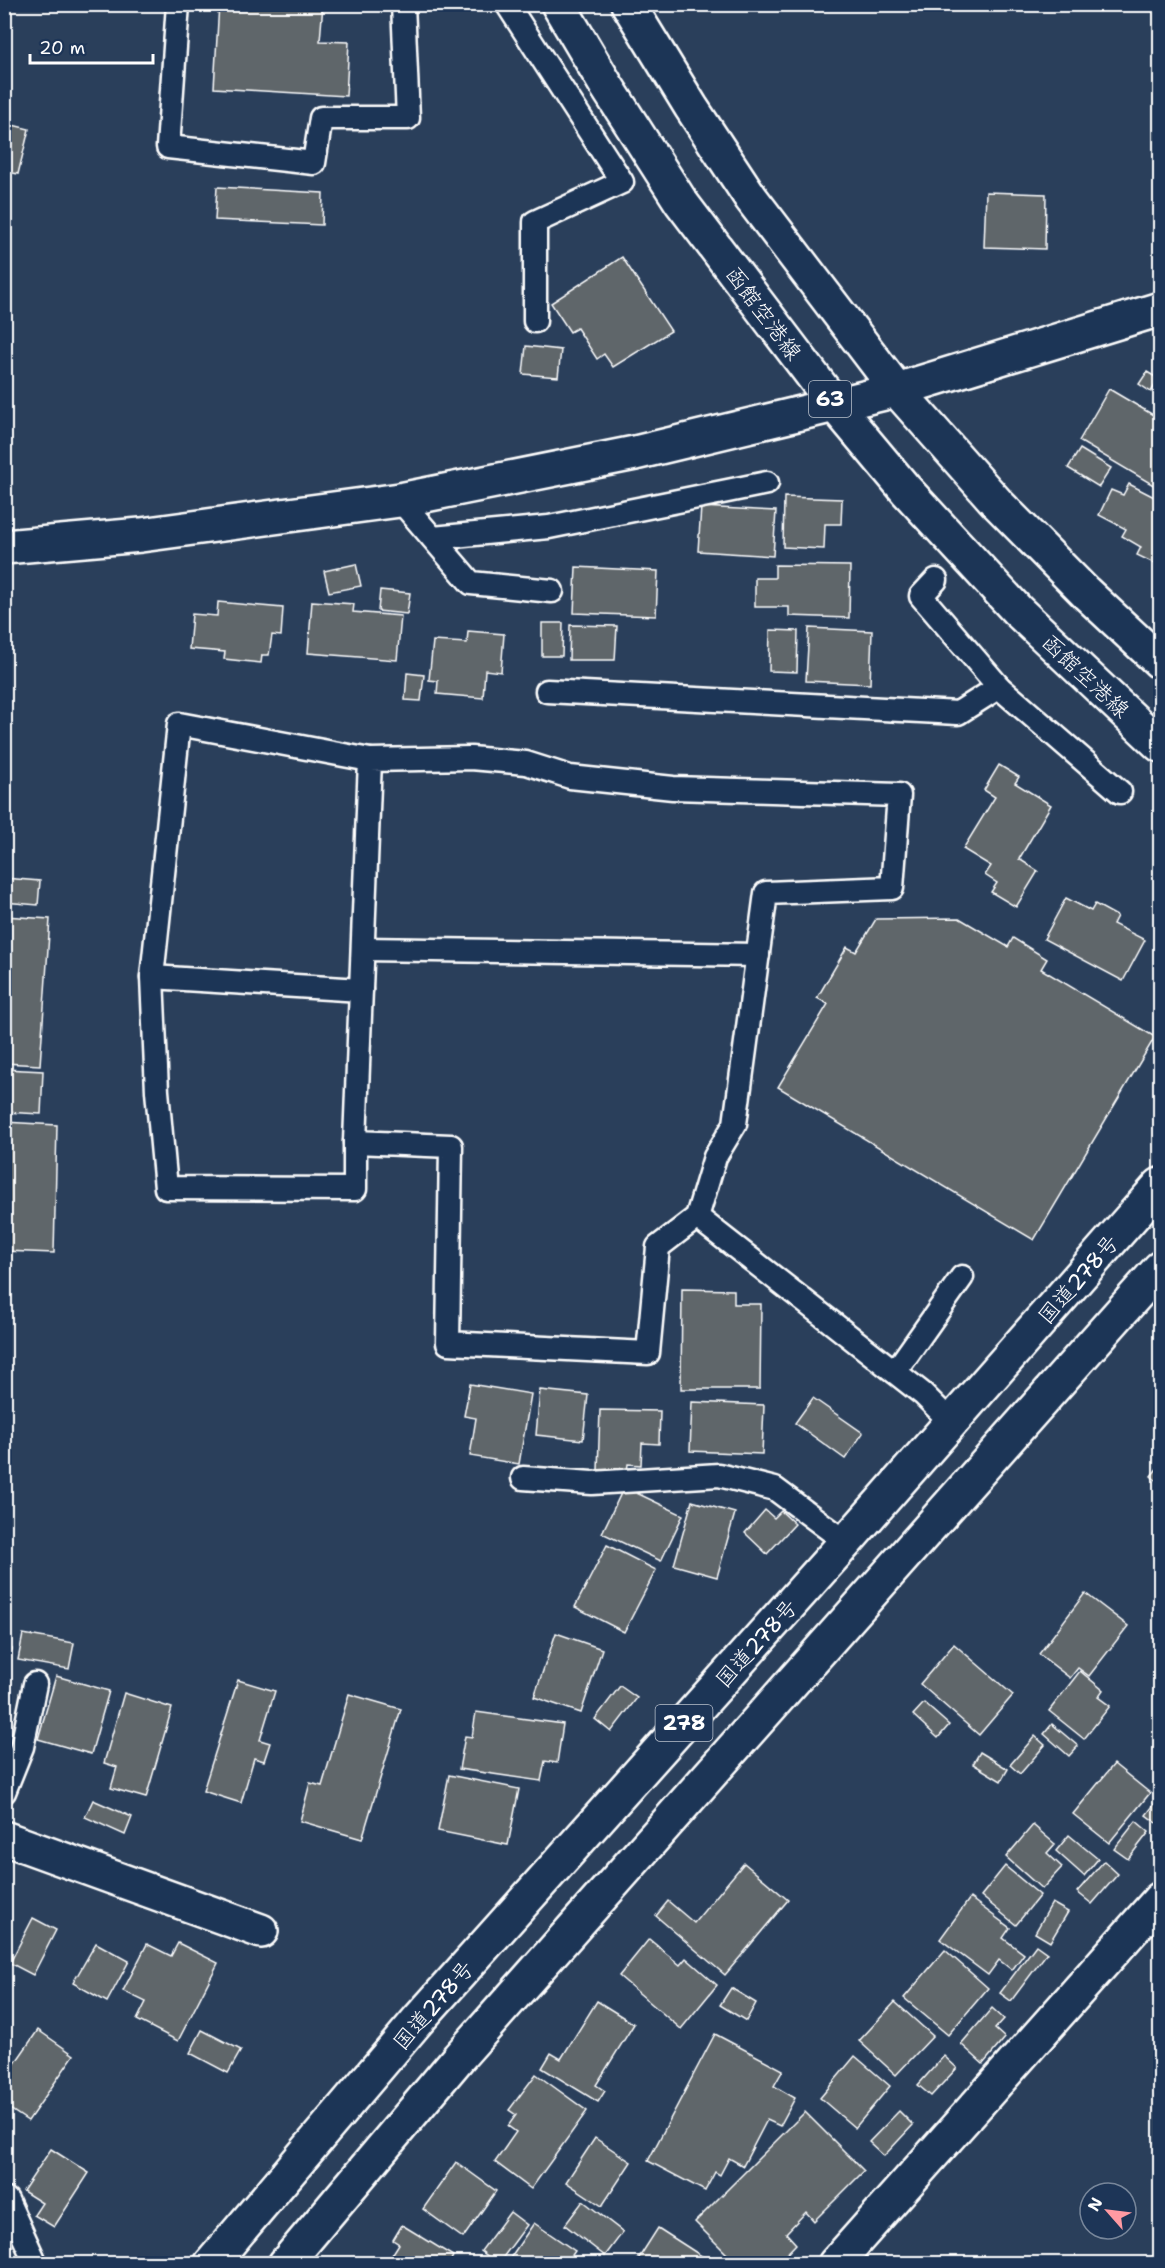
<svg xmlns="http://www.w3.org/2000/svg" width="1165" height="2268" viewBox="0 0 1165 2268" font-family="'Shantell Sans','Klee One',sans-serif">
<rect width="100%" height="100%" fill="#2a3f5b"/>
<filter id="ink" filterUnits="userSpaceOnUse"><feTurbulence type="fractalNoise" baseFrequency=".0167" numOctaves="2"/><feDisplacementMap in="SourceGraphic" scale="12" xChannelSelector="R" yChannelSelector="G"/><feConvolveMatrix kernelMatrix="1 2 1 2 8 2 1 2 1" color-interpolation-filters="sRGB"/></filter>
<g filter="url(#ink)">
<g fill="#5f666b" stroke="#fff" stroke-width="1.5">
<polygon points="219,4 323,4 320,41 349,42 346,96 214,88"/>
<polygon points="4,123 29,129 18,174 4,171"/>
<polygon points="217,187 323,193 322,225 215,220"/>
<polygon points="986,192 1046,194 1045,249 984,247"/>
<polygon points="622,257 671,331 613,367 604,354 597,359 577,328 570,332 551,303"/>
<polygon points="526,346 561,350 558,377 523,374"/>
<polygon points="1147,372 1159,379 1151,392 1139,384"/>
<polygon points="1109,389 1160,419 1160,489 1079,441"/>
<polygon points="1080,449 1111,468 1099,487 1068,468"/>
<polygon points="1129,484 1160,500 1160,566 1137,555 1141,547 1122,536 1126,529 1099,515 1111,490 1123,495"/>
<polygon points="784,497 842,499 841,524 825,524 824,549 783,547"/>
<polygon points="701,507 776,511 773,556 698,551"/>
<polygon points="356,564 361,586 329,592 324,571"/>
<polygon points="775,565 850,566 849,618 789,616 789,607 755,607 755,578 775,578"/>
<polygon points="576,567 658,571 656,616 574,613"/>
<polygon points="380,590 410,593 407,614 378,611"/>
<polygon points="312,601 354,604 353,612 401,616 397,660 308,653"/>
<polygon points="218,602 283,608 281,636 272,635 269,655 262,655 261,663 224,659 225,652 189,649 192,614 217,616"/>
<polygon points="542,623 563,623 562,656 542,656"/>
<polygon points="570,625 617,626 615,660 569,660"/>
<polygon points="809,628 872,631 870,684 806,681"/>
<polygon points="770,630 798,631 797,672 769,671"/>
<polygon points="468,631 504,634 501,672 485,670 483,698 437,694 438,681 429,680 433,641 467,643"/>
<polygon points="407,673 424,675 421,701 405,700"/>
<polygon points="999,765 1019,777 1015,783 1051,805 1019,859 1038,871 1016,907 991,892 997,883 985,875 991,866 963,849 995,797 984,790"/>
<polygon points="4,878 40,881 38,905 4,902"/>
<polygon points="1066,898 1091,911 1095,904 1117,916 1113,924 1145,940 1123,981 1044,939"/>
<polygon points="4,916 50,919 40,1065 4,1063"/>
<polygon points="959,918 1008,947 1013,938 1047,959 1041,969 1155,1037 1034,1240 778,1087 828,1004 817,998 847,947 856,952 876,919"/>
<polygon points="4,1069 43,1071 41,1114 4,1112"/>
<polygon points="4,1122 57,1125 54,1253 4,1251"/>
<polygon points="682,1289 734,1290 734,1304 761,1304 760,1389 681,1389"/>
<polygon points="470,1384 531,1394 519,1464 470,1456 476,1418 464,1416"/>
<polygon points="540,1390 588,1395 583,1440 536,1435"/>
<polygon points="813,1398 863,1433 845,1459 795,1423"/>
<polygon points="692,1402 764,1405 762,1454 690,1451"/>
<polygon points="600,1410 660,1411 659,1444 642,1443 641,1465 628,1464 627,1471 598,1471"/>
<polygon points="1160,1465 1160,1484 1151,1476"/>
<polygon points="624,1487 683,1515 661,1561 602,1533"/>
<polygon points="692,1501 735,1513 717,1577 674,1565"/>
<polygon points="765,1510 774,1518 781,1511 795,1524 767,1554 745,1533"/>
<polygon points="607,1545 656,1570 624,1632 575,1607"/>
<polygon points="1085,1593 1128,1626 1089,1676 1078,1668 1070,1678 1039,1654"/>
<polygon points="556,1633 602,1649 581,1713 534,1697"/>
<polygon points="23,1634 74,1643 69,1669 18,1660"/>
<polygon points="954,1644 1013,1695 979,1735 920,1684"/>
<polygon points="4,1646 12,1649 4,1673"/>
<polygon points="1080,1671 1103,1690 1098,1697 1110,1706 1084,1739 1049,1711"/>
<polygon points="56,1676 109,1691 91,1754 38,1739"/>
<polygon points="238,1680 275,1691 260,1740 270,1743 264,1761 254,1758 241,1803 203,1791"/>
<polygon points="620,1686 637,1698 611,1732 595,1719"/>
<polygon points="124,1693 172,1708 146,1798 111,1788 117,1767 104,1763"/>
<polygon points="349,1694 401,1709 362,1839 300,1821 310,1783 322,1786"/>
<polygon points="924,1703 949,1725 938,1738 913,1715"/>
<polygon points="476,1712 563,1724 557,1763 545,1761 541,1781 459,1769 465,1736 472,1737"/>
<polygon points="1052,1724 1078,1746 1069,1756 1044,1734"/>
<polygon points="1035,1736 1045,1745 1020,1774 1010,1765"/>
<polygon points="980,1752 1008,1769 1001,1781 973,1764"/>
<polygon points="1114,1764 1150,1793 1109,1843 1073,1814"/>
<polygon points="449,1775 519,1789 508,1845 438,1831"/>
<polygon points="1160,1797 1160,1821 1158,1824 1146,1815"/>
<polygon points="93,1800 132,1817 125,1835 85,1817"/>
<polygon points="1136,1821 1149,1832 1128,1859 1114,1849"/>
<polygon points="1033,1825 1055,1844 1047,1853 1062,1867 1042,1889 1006,1857"/>
<polygon points="1069,1835 1098,1859 1084,1876 1056,1851"/>
<polygon points="1104,1861 1118,1874 1092,1904 1077,1892"/>
<polygon points="744,1863 788,1900 725,1975 656,1916 668,1901 694,1923"/>
<polygon points="1005,1866 1040,1895 1016,1925 981,1896"/>
<polygon points="970,1898 1010,1928 1003,1938 1024,1954 1012,1970 999,1960 988,1975 940,1939"/>
<polygon points="1052,1903 1068,1912 1050,1942 1035,1933"/>
<polygon points="33,1918 56,1930 33,1975 10,1963"/>
<polygon points="649,1939 680,1965 686,1958 717,1985 681,2029 619,1976"/>
<polygon points="96,1943 129,1961 107,2002 73,1983"/>
<polygon points="178,1943 218,1963 178,2041 137,2020 146,2002 123,1991 147,1944 171,1956"/>
<polygon points="1036,1945 1047,1953 1011,2001 1000,1993"/>
<polygon points="945,1950 988,1988 948,2035 904,1998"/>
<polygon points="731,1988 756,2003 746,2021 720,2005"/>
<polygon points="597,2001 634,2024 596,2085 605,2091 598,2102 542,2068 551,2053 561,2059"/>
<polygon points="895,2002 933,2036 896,2075 859,2041"/>
<polygon points="992,2008 1004,2019 995,2029 1005,2038 983,2064 961,2044"/>
<polygon points="38,2030 74,2055 28,2121 4,2105 4,2079"/>
<polygon points="202,2030 241,2050 228,2073 190,2053"/>
<polygon points="715,2034 783,2070 774,2086 795,2098 780,2126 767,2120 743,2166 729,2158 720,2175 715,2172 705,2191 648,2161"/>
<polygon points="855,2056 890,2086 855,2128 820,2098"/>
<polygon points="944,2056 957,2068 931,2096 918,2085"/>
<polygon points="536,2074 587,2111 531,2189 495,2162 516,2132 508,2126 516,2115 509,2110"/>
<polygon points="899,2111 913,2125 884,2156 869,2142"/>
<polygon points="805,2112 864,2171 814,2221 806,2212 786,2233 796,2244 777,2264 737,2264 695,2222"/>
<polygon points="595,2138 631,2162 602,2206 566,2182"/>
<polygon points="51,2149 89,2173 54,2227 34,2215 42,2203 23,2191"/>
<polygon points="456,2162 496,2191 463,2238 423,2209"/>
<polygon points="583,2201 623,2232 605,2256 565,2225"/>
<polygon points="510,2212 527,2225 498,2264 481,2251"/>
<polygon points="534,2223 575,2251 566,2264 506,2264"/>
<polygon points="402,2225 453,2256 449,2264 400,2264 390,2258 399,2244 393,2240"/>
<polygon points="658,2228 711,2262 710,2264 635,2264"/>
</g>
<g fill="none" stroke-linecap="round" stroke-linejoin="round">
<g stroke="#fff" stroke-width="27">
<g id="service">
<polyline points="178,4 168,147 314,163 321,118 408,118 403,4"/>
<polyline points="507,4 622,182 535,222 535,321"/>
<polyline points="400,500 471,583 552,591"/>
<polyline points="433,538 549,527 767,483"/>
<polyline points="936,580 921,596 999,687 1120,792"/>
<polyline points="547,691 958,713 999,687"/>
<polygon points="471,758 526,763 570,777 673,788 899,795 892,888 766,893 735,1124 715,1157 697,1217 658,1247 648,1353 448,1343 451,1146 355,1142 370,760"/>
<polyline points="363,949 758,955"/>
<polyline points="152,977 361,990"/>
<polyline points="355,1142 355,1189 166,1188 157,1091 152,977 179,724 370,760"/>
<polyline points="697,1217 923,1394 952,1423"/>
<polyline points="895,1372 962,1277"/>
<polyline points="523,1478 592,1483 719,1475 775,1489 846,1542"/>
<polyline points="4,1792 22,1747 35,1684"/>
<polyline points="7,2200 36,2264"/>
</g>
</g>
<g stroke="#fff" stroke-width="38">
<g id="minor">
<polyline points="4,1838 261,1931"/>
<polyline points="835,2264 1160,1899"/>
</g>
</g>
<g stroke="#fff" stroke-width="38">
<polyline id="tertiary" points="4,547 141,535 400,500 635,453 897,390 1160,309"/>
</g>
<g stroke="#fff" stroke-width="38">
<g id="primary">
<polyline points="558,4 606,85 681,202 834,404 906,490 1017,610 1160,745"/>
<polyline points="628,4 691,107 751,198 897,390 998,504 1085,592 1160,662"/>
</g>
</g>
<g stroke="#fff" stroke-width="38">
<g id="trunk">
<polyline points="211,2264 418,2020 846,1542 1160,1185"/>
<polyline points="285,2264 459,2057 1160,1268"/>
</g>
</g>
<use href="#service" stroke="#1d3557" stroke-width="22"/>
<use href="#minor" stroke="#1d3557" stroke-width="33"/>
<use href="#tertiary" stroke="#1d3557" stroke-width="33"/>
<use href="#primary" stroke="#1d3557" stroke-width="33"/>
<use href="#trunk" stroke="#1d3557" stroke-width="33"/>
</g>
</g>
<g text-anchor="middle" stroke-width="5" stroke-linejoin="round" paint-order="stroke">
<g fill="#1d3557" stroke="#bbc2cd" stroke-width="1.5">
<rect x="809" y="381" width="42" height="36" rx="4.5"/>
<rect x="655.5" y="1705" width="57" height="36" rx="4.5"/>
</g>
<g font-size="21" font-weight="bold" fill="#fff">
<text x="830" y="406">63</text>
<text x="684" y="1730">278</text>
</g>
<g font-size="22" fill="#fff" stroke="#1d3557">
<text transform="translate(764 313) rotate(53)" y="8">函館空港線</text>
<text transform="translate(1086 676) rotate(43)" y="8">函館空港線</text>
<text transform="translate(1078 1279) rotate(-49)" y="8">国道278号</text>
<text transform="translate(756 1643) rotate(-48)" y="8">国道278号</text>
<text transform="translate(433 2005) rotate(-49)" y="8">国道278号</text>
</g>
</g>
<rect width="1165" height="2268" fill="none" stroke="#1d3557" stroke-width="24"/>
<rect x="12" y="12" width="1141" height="2244" fill="none" stroke="#fff" stroke-width="2" filter="url(#ink)"/>
<g transform="translate(1108 2211) rotate(298)"><circle r="28" fill="#1d3557" stroke="#77869a" stroke-width="1.5"/>
<path d="M0-4.5L10 22L0 15L-10 22Z" fill="#ff9aa2"/>
<text y="-9" font-size="16" font-weight="bold" text-anchor="middle" fill="#ffffff">N</text>
</g>
<path d="M30 54v9h123v-9" fill="none" stroke="#ffffff" stroke-width="3"/>
<text x="39" y="54" font-size="18" fill="#ffffff" stroke="#1d3557" stroke-width="4.5" paint-order="stroke">20 m</text>
</svg>
